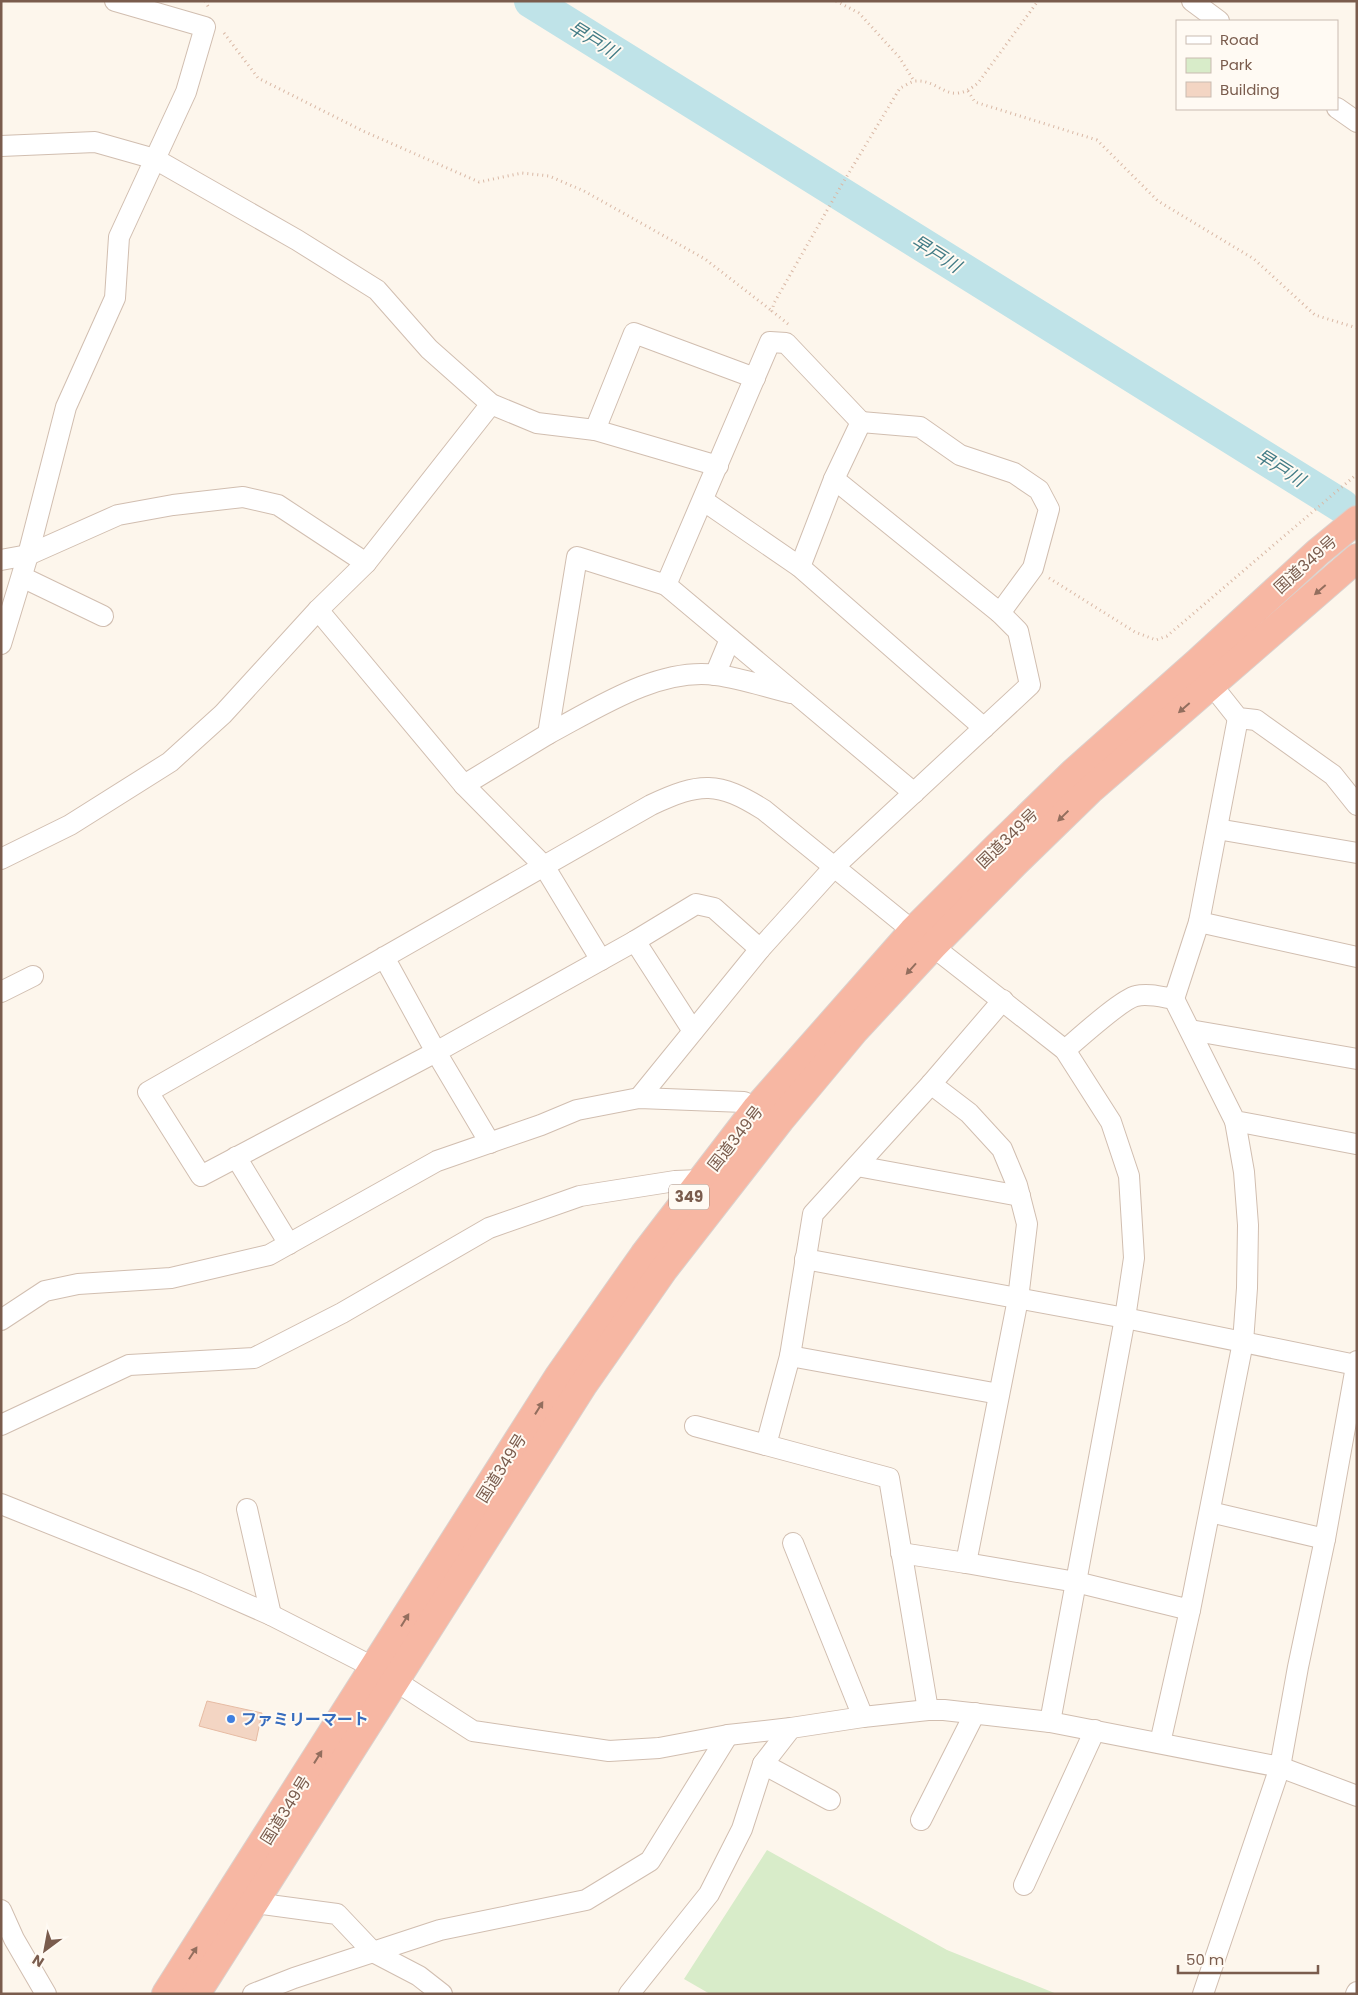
<svg xmlns="http://www.w3.org/2000/svg" width="1358" height="1995" viewBox="0 0 1358 1995" font-family="Poppins,'Noto Sans JP',sans-serif">
<rect width="100%" height="100%" fill="#fdf6ec"/>
<polygon fill="#d8ecc9" points="767,1850 947,1950 1057,1994 710,1994 684,1979"/>
<g fill="none" stroke-linecap="round" stroke-linejoin="round">
<polyline stroke="#bfe3e8" stroke-width="34" points="531,1 1342,506"/>
</g>
<polygon fill="#f3d5c3" stroke="#e6bba3" points="207,1701 262,1713 256,1741 199,1726"/>
<g fill="none" stroke-linecap="round" stroke-linejoin="round">
<g stroke="#d1beb0" stroke-width="22">
<g id="minor">
<polyline points="1192,1 1219,21"/>
<polyline points="1337,108 1357,122"/>
<polyline points="1,146 95,142 155,159 297,240 377,290 429,349 491,404 537,423 595,430 718,466"/>
<polyline points="861,422 920,427 960,455 1014,473 1039,490 1049,509 1033,568 1000,613"/>
<polyline points="595,430 634,333 755,378"/>
<polyline points="704,501 800,567 984,728"/>
<polyline points="28,555 66,407 115,298 119,237 186,92 205,27 115,1"/>
<polyline points="28,555 118,515 173,505 243,497 278,505 366,563"/>
<polyline points="1,560 28,555 1,644"/>
<polyline points="800,567 834,479"/>
<polyline points="22,577 103,616"/>
<polyline points="666,585 914,793"/>
<polyline points="318,610 464,785 544,866 601,960"/>
<polyline points="715,675 730,639"/>
<polyline points="1211,684 1238,718 1256,720 1333,775 1357,805"/>
<path d="M548 734C597 708 659 667 716 675 741 678 766 687 791 693"/>
<polyline points="464,785 548,734 577,557 666,585 770,342 786,343 861,422 834,479 1000,613 1018,631 1030,685 835,866 760,949 639,1098"/>
<polyline points="1217,829 1357,853"/>
<polyline points="1,859 70,825 170,762 223,714 318,610 366,563 491,404"/>
<polyline points="1199,922 1357,957"/>
<path d="M384 957 436 1052 201 1176 148 1092 651 805C700 782 718 781 764 810L913 931 1065 1050 1111 1122 1129 1176 1134 1258 1125 1318 1050 1722"/>
<polyline points="1,992 33,976"/>
<polyline points="1174,999 1235,1121 1356,1144"/>
<polyline points="1190,1030 1357,1059"/>
<polyline points="693,1031 635,941 696,904 714,908 760,949"/>
<path d="M1065 1050C1078 1039 1122 999 1136 996 1148 993 1162 997 1174 999L1199 922 1238 718"/>
<polyline points="931,1084 969,1113 1002,1149 1017,1185 1027,1224 1018,1299 966,1563 1076,1582 1190,1610 1243,1342 1247,1288 1248,1225 1244,1172 1235,1121"/>
<polyline points="490,1143 436,1052 635,941"/>
<polyline points="236,1157 289,1244"/>
<polyline points="857,1166 1020,1196"/>
<polyline points="805,1259 1125,1318 1356,1365"/>
<polyline points="1,1320 45,1291 78,1284 171,1278 269,1255 437,1161 541,1125 577,1110 639,1098 744,1102 756,1109"/>
<polyline points="790,1356 999,1394"/>
<polyline points="1,1425 129,1365 254,1358 342,1313 489,1228 580,1196 675,1181 701,1180"/>
<polyline points="695,1426 766,1445"/>
<polyline points="1,1504 196,1582 271,1615 375,1668"/>
<polyline points="247,1509 271,1615"/>
<polyline points="1210,1512 1325,1539"/>
<polyline points="793,1543 863,1717"/>
<polyline points="901,1553 966,1563"/>
<polyline points="394,1680 473,1731 609,1751 659,1748 728,1735 791,1728 863,1717 928,1710 944,1710 1050,1722 1280,1767 1357,1796"/>
<polyline points="928,1710 889,1478 766,1445 790,1356 813,1214 931,1084 1003,1000"/>
<polyline points="1160,1743 1190,1610"/>
<polyline points="763,1764 830,1800"/>
<polyline points="921,1820 975,1713"/>
<polyline points="1024,1885 1095,1730"/>
<polyline points="254,1903 337,1914 373,1952 419,1976 442,1994"/>
<polyline points="1,1910 14,1939 46,1994"/>
<polyline points="253,1994 294,1978 440,1930 586,1900 650,1861 728,1735"/>
<polyline points="629,1994 709,1894 742,1829 763,1764 791,1728"/>
<polyline points="1203,1994 1280,1767 1298,1667 1325,1539 1357,1361"/>
<polyline points="1356,1994 1357,1992"/>
</g>
</g>
<g stroke="#dad1cd" stroke-width="30">
<g id="highway">
<polyline points="166,1994 559,1376 644,1255 756,1109 913,931 996,848 1073,773 1198,662 1318,552 1357,520"/>
<polyline points="196,1994 583,1385 664,1269 780,1120 855,1030 933,946 1015,863 1090,790 1357,558"/>
</g>
</g>
<g stroke="#d9b8a5" stroke-width="3" stroke-dasharray="1 4" stroke-linecap="butt">
<polyline points="205,1 209,8"/>
<polyline points="836,1 859,13 899,57 914,81"/>
<polyline points="224,33 258,78 363,131 479,182 522,173 549,176 584,191 705,259 772,311"/>
<polyline points="968,91 975,102 1097,140 1158,201 1254,259 1315,315 1357,328"/>
<path d="M788 324 772 311 774 303 841 186 900 88C905 86 910 82 915 81 941 79 948 108 978 83L1038 1"/>
<polyline points="1049,578 1135,632 1156,640 1167,636 1357,474"/>
</g>
<use href="#minor" stroke="#fff" stroke-width="20"/>
<use href="#highway" stroke="#f7b7a3" stroke-width="28"/>
</g>
<defs><path id="oneway-solid" d="M-6-.8H1V-3.2L6.5 0L1 3.2V.8H-6Z" transform="scale(1.25)"/></defs>
<g fill="#936e5e">
<use href="#oneway-solid" transform="translate(1320 590) rotate(139)"/>
<use href="#oneway-solid" transform="translate(1184 708) rotate(139)"/>
<use href="#oneway-solid" transform="translate(1063 816) rotate(136)"/>
<use href="#oneway-solid" transform="translate(911 969) rotate(132)"/>
<use href="#oneway-solid" transform="translate(539 1408) rotate(-58)"/>
<use href="#oneway-solid" transform="translate(405 1620) rotate(-58)"/>
<use href="#oneway-solid" transform="translate(318 1757) rotate(-58)"/>
<use href="#oneway-solid" transform="translate(193 1953) rotate(-57)"/>
</g>
<circle fill="#3f7fe0" stroke="#fffaf3" stroke-width="2" cx="231" cy="1719" r="5"/>
<g text-anchor="middle" stroke-width="4" stroke-linejoin="round" paint-order="stroke">
<rect fill="#fffaf3" stroke="#a28b7f" stroke-width="1" x="669" y="1184.5" width="40" height="25" rx="4"/>
<g font-size="15" font-weight="bold" fill="#7a5c4d">
<text x="689" y="1202">349</text>
</g>
<g font-size="16" fill="#7a5c4d" stroke="#fffaf3">
<text transform="translate(1305 564) rotate(-42)" y="6">国道349号</text>
<text transform="translate(1007 838) rotate(-44)" y="6">国道349号</text>
<text transform="translate(735 1138) rotate(-52)" y="6">国道349号</text>
<text transform="translate(501 1468) rotate(-58)" y="6">国道349号</text>
<text transform="translate(285 1810) rotate(-58)" y="6">国道349号</text>
</g>
<g font-size="16" font-weight="bold" fill="#366cbe" stroke="#fffaf3" text-anchor="start">
<text x="241" y="1725">ファミリーマート</text>
</g>
<g font-size="18" font-style="italic" fill="#437c86" stroke="#fffaf3">
<text transform="translate(593 40) rotate(32)" y="6">早戸川</text>
<text transform="translate(936 254) rotate(32)" y="6">早戸川</text>
<text transform="translate(1280 468) rotate(32)" y="6">早戸川</text>
</g>
</g>
<rect width="1358" height="1995" fill="none" stroke="#7a5c4d" stroke-width="5"/>
<rect x="1176" y="20" width="162" height="90" fill="#fffaf3" stroke="#cabbb1"/>
<rect x="1186" y="36" width="25" height="8" fill="#ffffff" stroke="#cabbb1"/>
<text x="1220" y="45" font-size="15" fill="#7a5c4d">Road</text>
<rect x="1186" y="58" width="25" height="15" fill="#d8ecc9" stroke="#cabbb1"/>
<text x="1220" y="70" font-size="15" fill="#7a5c4d">Park</text>
<rect x="1186" y="82" width="25" height="15" fill="#f3d5c3" stroke="#cabbb1"/>
<text x="1220" y="95" font-size="15" fill="#7a5c4d">Building</text>
<g transform="translate(45 1950) rotate(212)" stroke="#fffaf3" stroke-width="4" paint-order="stroke">
<path d="M0-4L9 19L0 12L-9 19Z" fill="#7a5c4d"/>
<text y="-8" font-size="14" font-weight="bold" text-anchor="middle" fill="#7a5c4d">N</text>
</g>
<path d="M1178 1965v8h140v-8" fill="none" stroke="#7a5c4d" stroke-width="2.5"/>
<text x="1186" y="1965" font-size="15" fill="#7a5c4d" stroke="#fffaf3" stroke-width="4" paint-order="stroke">50 m</text>
</svg>
